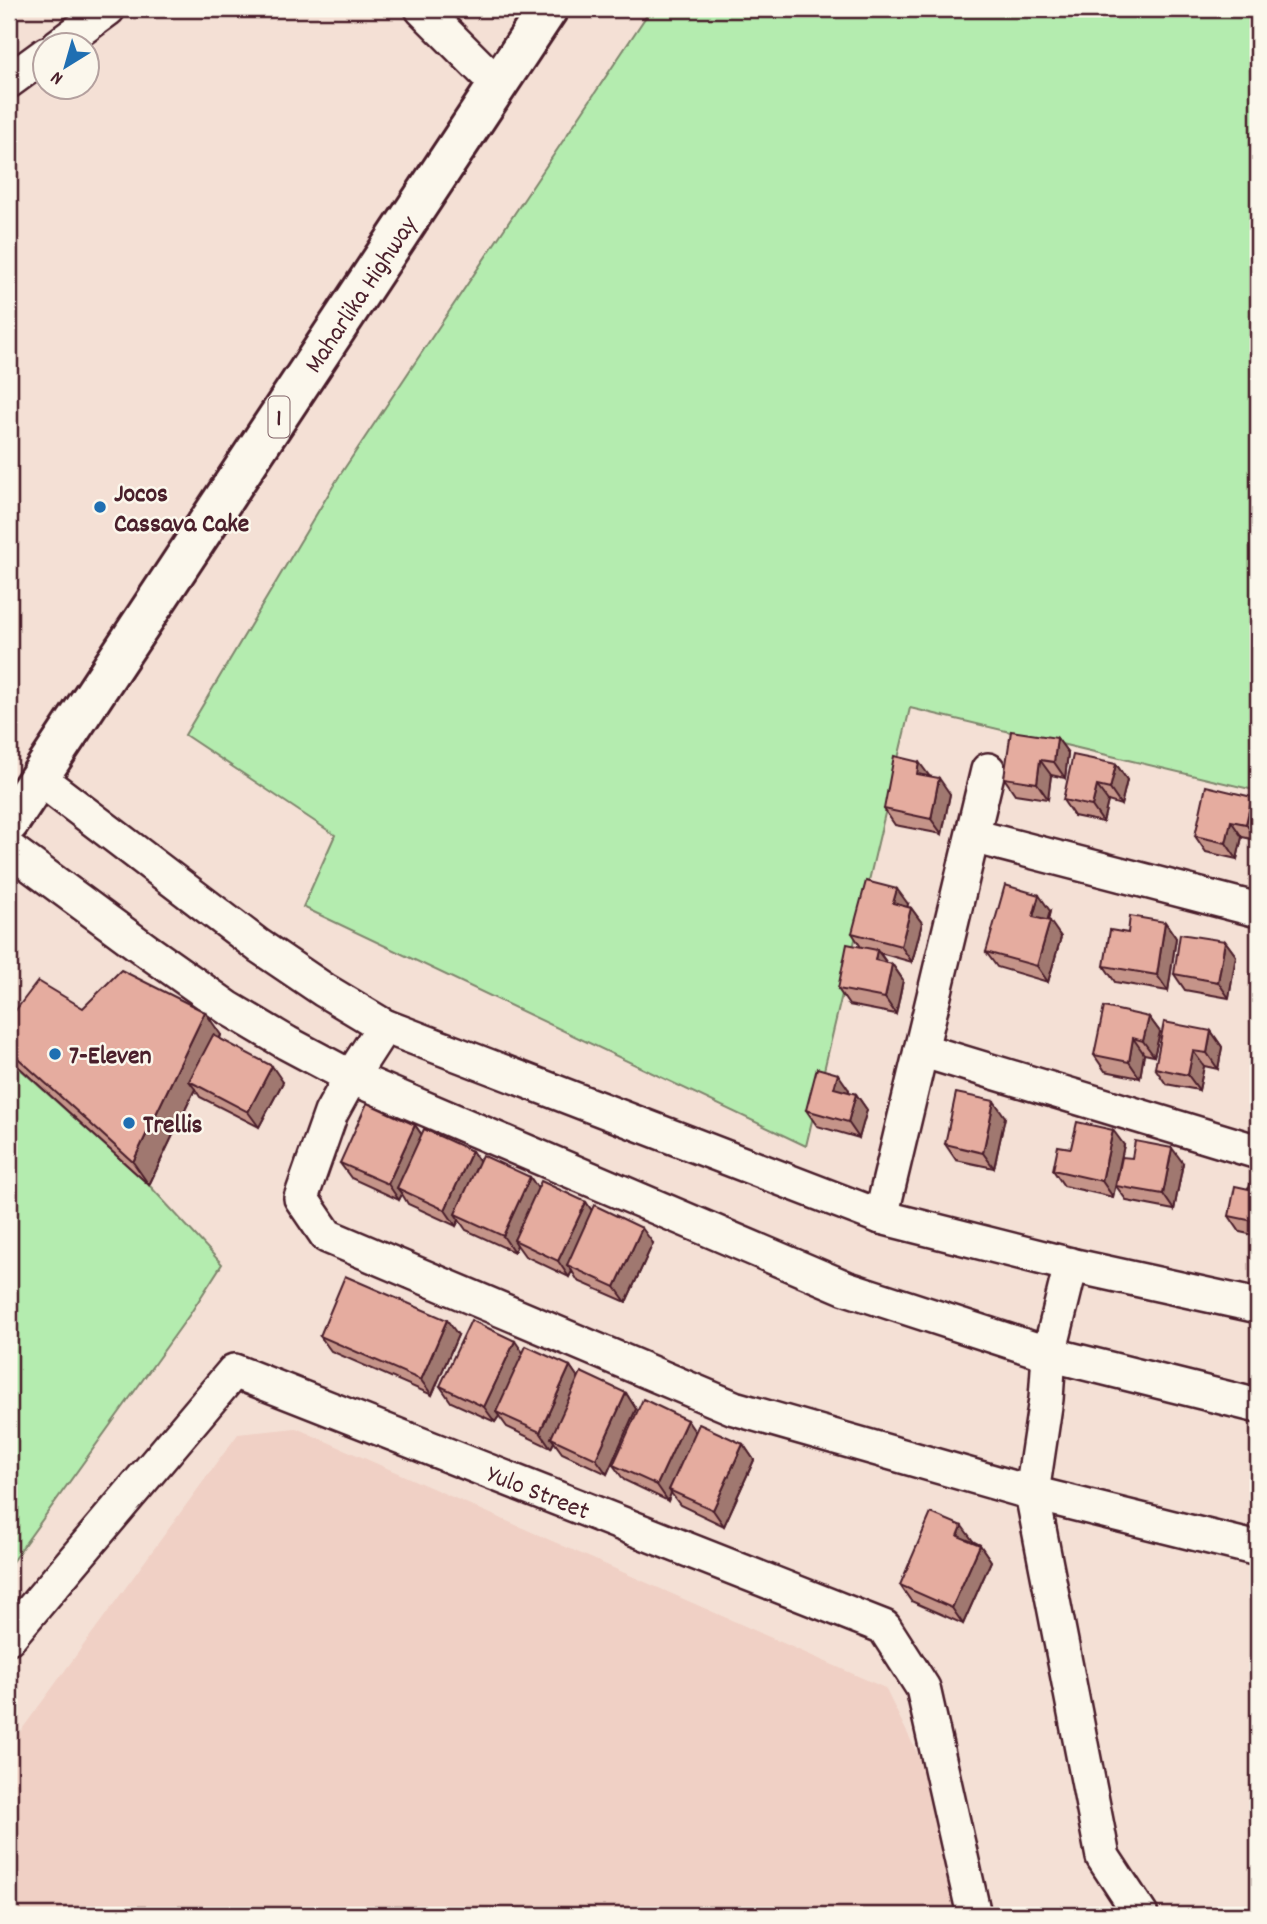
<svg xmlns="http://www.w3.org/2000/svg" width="1267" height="1924" viewBox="0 0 1267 1924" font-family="Dekko,sans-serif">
<rect width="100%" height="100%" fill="#f4e0d5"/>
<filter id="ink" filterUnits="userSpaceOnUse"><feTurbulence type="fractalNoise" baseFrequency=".0143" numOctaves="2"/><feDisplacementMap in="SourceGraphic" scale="14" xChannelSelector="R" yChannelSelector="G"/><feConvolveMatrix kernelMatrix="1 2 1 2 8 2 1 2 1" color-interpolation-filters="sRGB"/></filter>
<g filter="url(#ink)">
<polygon fill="#f0d0c5" points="296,1428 885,1688 942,1803 963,1915 9,1915 9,1747 238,1434"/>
<g fill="#b4ecaf" stroke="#7f866d" stroke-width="2">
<polygon points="651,9 1258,9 1258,791 910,708 806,1146 303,907 335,835 185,735 338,478"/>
<polygon points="9,1059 149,1185 222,1264 190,1314 9,1566"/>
</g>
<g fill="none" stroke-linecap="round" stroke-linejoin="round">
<g stroke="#4a1f2b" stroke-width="38">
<g id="minor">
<polyline points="422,9 498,85"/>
<polyline points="58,46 108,9"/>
<polyline points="9,81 46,54"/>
<polyline points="40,779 259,946 324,990 384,1026 881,1217 1071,1265 1258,1306"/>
<polyline points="973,836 1258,910"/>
<polyline points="9,849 146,950 228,1008 287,1043 351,1077 846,1288 1049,1354 1258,1406"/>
<polyline points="384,1026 351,1077 331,1113 301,1198 327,1236 734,1408 1032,1493 1258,1549"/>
<polyline points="921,1050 1258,1152"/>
<polyline points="881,1217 988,770"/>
<polyline points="1071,1265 1049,1354 1046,1399 1032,1493 1103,1857 1141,1915"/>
<path id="s1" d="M9 1637 234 1371 884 1627 923 1688 974 1915"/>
</g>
</g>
<g stroke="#4a1f2b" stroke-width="44">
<g id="trunk">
<path id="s2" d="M9 823 548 9"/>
</g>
</g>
<use href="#minor" stroke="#fbf7ec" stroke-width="33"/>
<use href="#trunk" stroke="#fbf7ec" stroke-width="38"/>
</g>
<g fill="#c59489" stroke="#4a1f2b" stroke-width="2">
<polygon points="1057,738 1068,753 1065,778 1051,775 1048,799 1015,794 1004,778"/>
<polygon points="1116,764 1127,780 1121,805 1108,801 1103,822 1074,816 1063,800"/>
<polygon points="929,776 950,794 942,834 895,825 884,809"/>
<polygon points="1252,797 1258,805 1258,834 1257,840 1242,837 1237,859 1206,852 1195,836"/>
<polygon points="908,904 907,907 911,908 922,923 912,962 880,953 887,963 892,964 903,980 896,1014 849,1005 838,989 861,947 852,933"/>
<polygon points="1050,911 1048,921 1061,937 1048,982 997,967 986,952"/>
<polygon points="1165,922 1176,938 1168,991 1115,982 1104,966 1128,933"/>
<polygon points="1225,941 1236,956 1229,998 1185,990 1174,974"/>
<polygon points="83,1008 221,1035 220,1039 283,1082 259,1127 200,1097 195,1089 149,1185 9,1058 9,1019"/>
<polygon points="1149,1017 1160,1032 1154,1056 1144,1054 1140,1078 1105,1071 1094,1055"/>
<polygon points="1211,1031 1222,1047 1218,1069 1204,1066 1199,1090 1166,1084 1155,1068"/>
<polygon points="849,1090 849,1092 856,1094 867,1110 859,1138 817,1126 806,1110"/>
<polygon points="1005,1117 994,1168 956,1160 945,1144"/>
<polygon points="415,1125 422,1135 472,1151 479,1161 530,1177 538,1189 586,1202 592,1211 653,1243 626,1302 578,1281 572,1271 569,1277 525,1256 517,1245 514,1252 466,1230 459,1220 456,1226 408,1204 402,1194 399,1200 351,1178 340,1163"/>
<polygon points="1124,1145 1113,1197 1064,1186 1053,1170 1071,1148"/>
<polygon points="1183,1163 1174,1210 1127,1201 1116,1186"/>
<polygon points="1258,1164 1258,1236 1240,1232 1229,1216 1249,1189"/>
<polygon points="458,1335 432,1395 331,1351 320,1336"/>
<polygon points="523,1353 570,1366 578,1378 626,1393 636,1409 607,1474 562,1453 554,1442 551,1448 507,1427 499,1416 495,1422 451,1402 440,1386"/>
<polygon points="695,1432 743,1444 754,1460 724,1526 680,1505 671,1493 668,1501 624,1480 613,1465"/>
<polygon points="973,1541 980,1545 991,1561 963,1624 911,1601 900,1585"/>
</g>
<g fill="#a0786f" stroke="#4a1f2b" stroke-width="2">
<polygon points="1057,738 1068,753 1065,778 1054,762"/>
<polygon points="1040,760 1051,775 1048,799 1037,783"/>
<polygon points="919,762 930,777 917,774"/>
<polygon points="1116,764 1127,780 1121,805 1110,789"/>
<polygon points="939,778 950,794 942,834 931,819"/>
<polygon points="1097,786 1108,801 1103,822 1092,806"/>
<polygon points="1252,797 1258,805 1258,834 1257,840 1246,824"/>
<polygon points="1231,821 1242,837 1237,859 1226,843"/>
<polygon points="897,889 908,904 904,918 893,903"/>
<polygon points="1039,895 1050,911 1044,932 1033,917"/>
<polygon points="911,908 922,923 912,962 901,946"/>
<polygon points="1050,921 1061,937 1048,982 1037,966"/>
<polygon points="1165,922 1176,938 1168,991 1157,975"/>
<polygon points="1225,941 1236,956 1229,998 1218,982"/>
<polygon points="877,950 888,965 875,960"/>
<polygon points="892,964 903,980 896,1014 885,998"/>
<polygon points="205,1012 221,1035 197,1085 189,1081 195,1089 149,1185 133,1162"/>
<polygon points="1149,1017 1160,1032 1154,1056 1143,1041"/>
<polygon points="1211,1031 1222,1047 1218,1069 1207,1053"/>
<polygon points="1133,1038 1144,1054 1140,1078 1129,1062"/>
<polygon points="1193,1051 1204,1066 1199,1090 1188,1075"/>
<polygon points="272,1066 283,1082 259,1127 248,1112"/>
<polygon points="838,1074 849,1090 845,1103 834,1088"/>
<polygon points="856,1094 867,1110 859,1138 848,1122"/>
<polygon points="994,1101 1005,1117 994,1168 983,1153"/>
<polygon points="415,1125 426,1141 397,1188 402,1194 399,1200 388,1184"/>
<polygon points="1113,1130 1124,1145 1113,1197 1102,1181"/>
<polygon points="1172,1148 1183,1163 1174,1210 1163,1194"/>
<polygon points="472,1151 483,1167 455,1214 459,1220 456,1226 445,1210"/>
<polygon points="530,1177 541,1193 514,1240 517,1245 514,1252 503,1236"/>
<polygon points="586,1202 597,1218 567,1265 572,1271 569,1277 558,1261"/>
<polygon points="642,1228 653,1243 626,1302 615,1287"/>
<polygon points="447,1320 458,1335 432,1395 421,1380"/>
<polygon points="515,1341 526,1357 496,1412 499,1416 495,1422 484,1407"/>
<polygon points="570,1366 581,1382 551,1438 554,1442 551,1448 540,1432"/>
<polygon points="626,1393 636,1409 607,1474 596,1459"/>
<polygon points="687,1420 698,1436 669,1490 671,1493 668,1501 657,1485"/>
<polygon points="743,1444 754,1460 724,1526 713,1510"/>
<polygon points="962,1526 973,1541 969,1551 958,1536"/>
<polygon points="980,1545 991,1561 963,1624 952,1608"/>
</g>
<g fill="#e5ac9f" stroke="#4a1f2b" stroke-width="2">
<polygon points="1011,731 1057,738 1054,762 1040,760 1037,783 1004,778"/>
<polygon points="1073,755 1116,764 1110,789 1097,786 1092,806 1063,800"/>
<polygon points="894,756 919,762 917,774 939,778 931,819 884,809"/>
<polygon points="1206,786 1252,797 1246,824 1231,821 1226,843 1195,836"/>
<polygon points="1258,836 1258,851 1255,851"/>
<polygon points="866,881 897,889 893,903 911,908 901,946 852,933"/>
<polygon points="1005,885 1039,895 1033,917 1050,921 1037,966 986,952"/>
<polygon points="1130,916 1165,922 1157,975 1104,966 1110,930 1128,933"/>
<polygon points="1180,934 1225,941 1218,982 1174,974"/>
<polygon points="847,944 877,950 875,960 892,964 885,998 838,989"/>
<polygon points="121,970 205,1012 133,1162 9,1050 9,1019 38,981 83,1008"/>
<polygon points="1104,1007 1149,1017 1143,1041 1133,1038 1129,1062 1094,1055"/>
<polygon points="1164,1022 1211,1031 1207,1053 1193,1051 1188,1075 1155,1068"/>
<polygon points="213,1035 272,1066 248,1112 189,1081"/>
<polygon points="817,1068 838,1074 834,1088 856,1094 848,1122 806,1110"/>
<polygon points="956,1093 994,1101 983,1153 945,1144"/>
<polygon points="367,1103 415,1125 388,1184 340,1163"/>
<polygon points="1077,1122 1113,1130 1102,1181 1053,1170 1058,1146 1071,1148"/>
<polygon points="424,1129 472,1151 445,1210 397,1188"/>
<polygon points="1135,1141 1172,1148 1163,1194 1116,1186 1122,1157 1132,1158"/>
<polygon points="482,1155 530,1177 503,1236 455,1214"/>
<polygon points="1255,1163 1258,1164 1258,1222 1229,1216 1235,1186 1249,1189"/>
<polygon points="541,1181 586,1202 558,1261 514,1240"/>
<polygon points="594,1205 642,1228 615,1287 567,1265"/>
<polygon points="345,1276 447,1320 421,1380 320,1336"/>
<polygon points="471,1320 515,1341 484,1407 440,1386"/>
<polygon points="526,1346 570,1366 540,1432 496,1412"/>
<polygon points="581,1372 626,1393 596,1459 551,1438"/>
<polygon points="643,1399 687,1420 657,1485 613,1465"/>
<polygon points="699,1424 743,1444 713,1510 669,1490"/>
<polygon points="931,1513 962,1526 958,1536 980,1545 952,1608 900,1585"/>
</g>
</g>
<g fill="#1f6fb2" stroke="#fbf7ec" stroke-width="2.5">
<circle cx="100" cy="507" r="7"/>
<circle cx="55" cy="1054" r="7"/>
<circle cx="129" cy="1123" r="7"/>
</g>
<g text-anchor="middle" stroke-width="5" stroke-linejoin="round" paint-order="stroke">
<rect fill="#fbf7ec" stroke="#7f6065" stroke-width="2" x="268.5" y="396.5" width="21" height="41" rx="5"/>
<g font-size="24" font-weight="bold" fill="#4a1f2b">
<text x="279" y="425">1</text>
</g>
<g font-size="26" fill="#4a1f2b" stroke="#fbf7ec">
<text dy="9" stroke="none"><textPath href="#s2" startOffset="635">Maharlika Highway</textPath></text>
<text dy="9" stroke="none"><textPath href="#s1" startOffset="676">Yulo Street</textPath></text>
</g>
<g font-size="26" font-weight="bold" fill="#4a1f2b" stroke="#fbf7ec" text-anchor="start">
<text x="114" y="501">Jocos<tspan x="114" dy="30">Cassava Cake</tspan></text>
<text x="69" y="1063">7-Eleven</text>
<text x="143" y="1132">Trellis</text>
</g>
</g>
<rect width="1267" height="1924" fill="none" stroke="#fbf7ec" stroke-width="35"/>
<rect x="18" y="18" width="1232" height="1889" fill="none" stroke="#4a1f2b" stroke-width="2.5" filter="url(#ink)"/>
<g transform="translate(66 66) rotate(217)"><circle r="33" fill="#fbf7ec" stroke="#b4a19f" stroke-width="2"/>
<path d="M0-5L12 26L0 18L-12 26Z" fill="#1f6fb2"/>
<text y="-10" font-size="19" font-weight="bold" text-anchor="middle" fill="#4a1f2b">N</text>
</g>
</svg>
